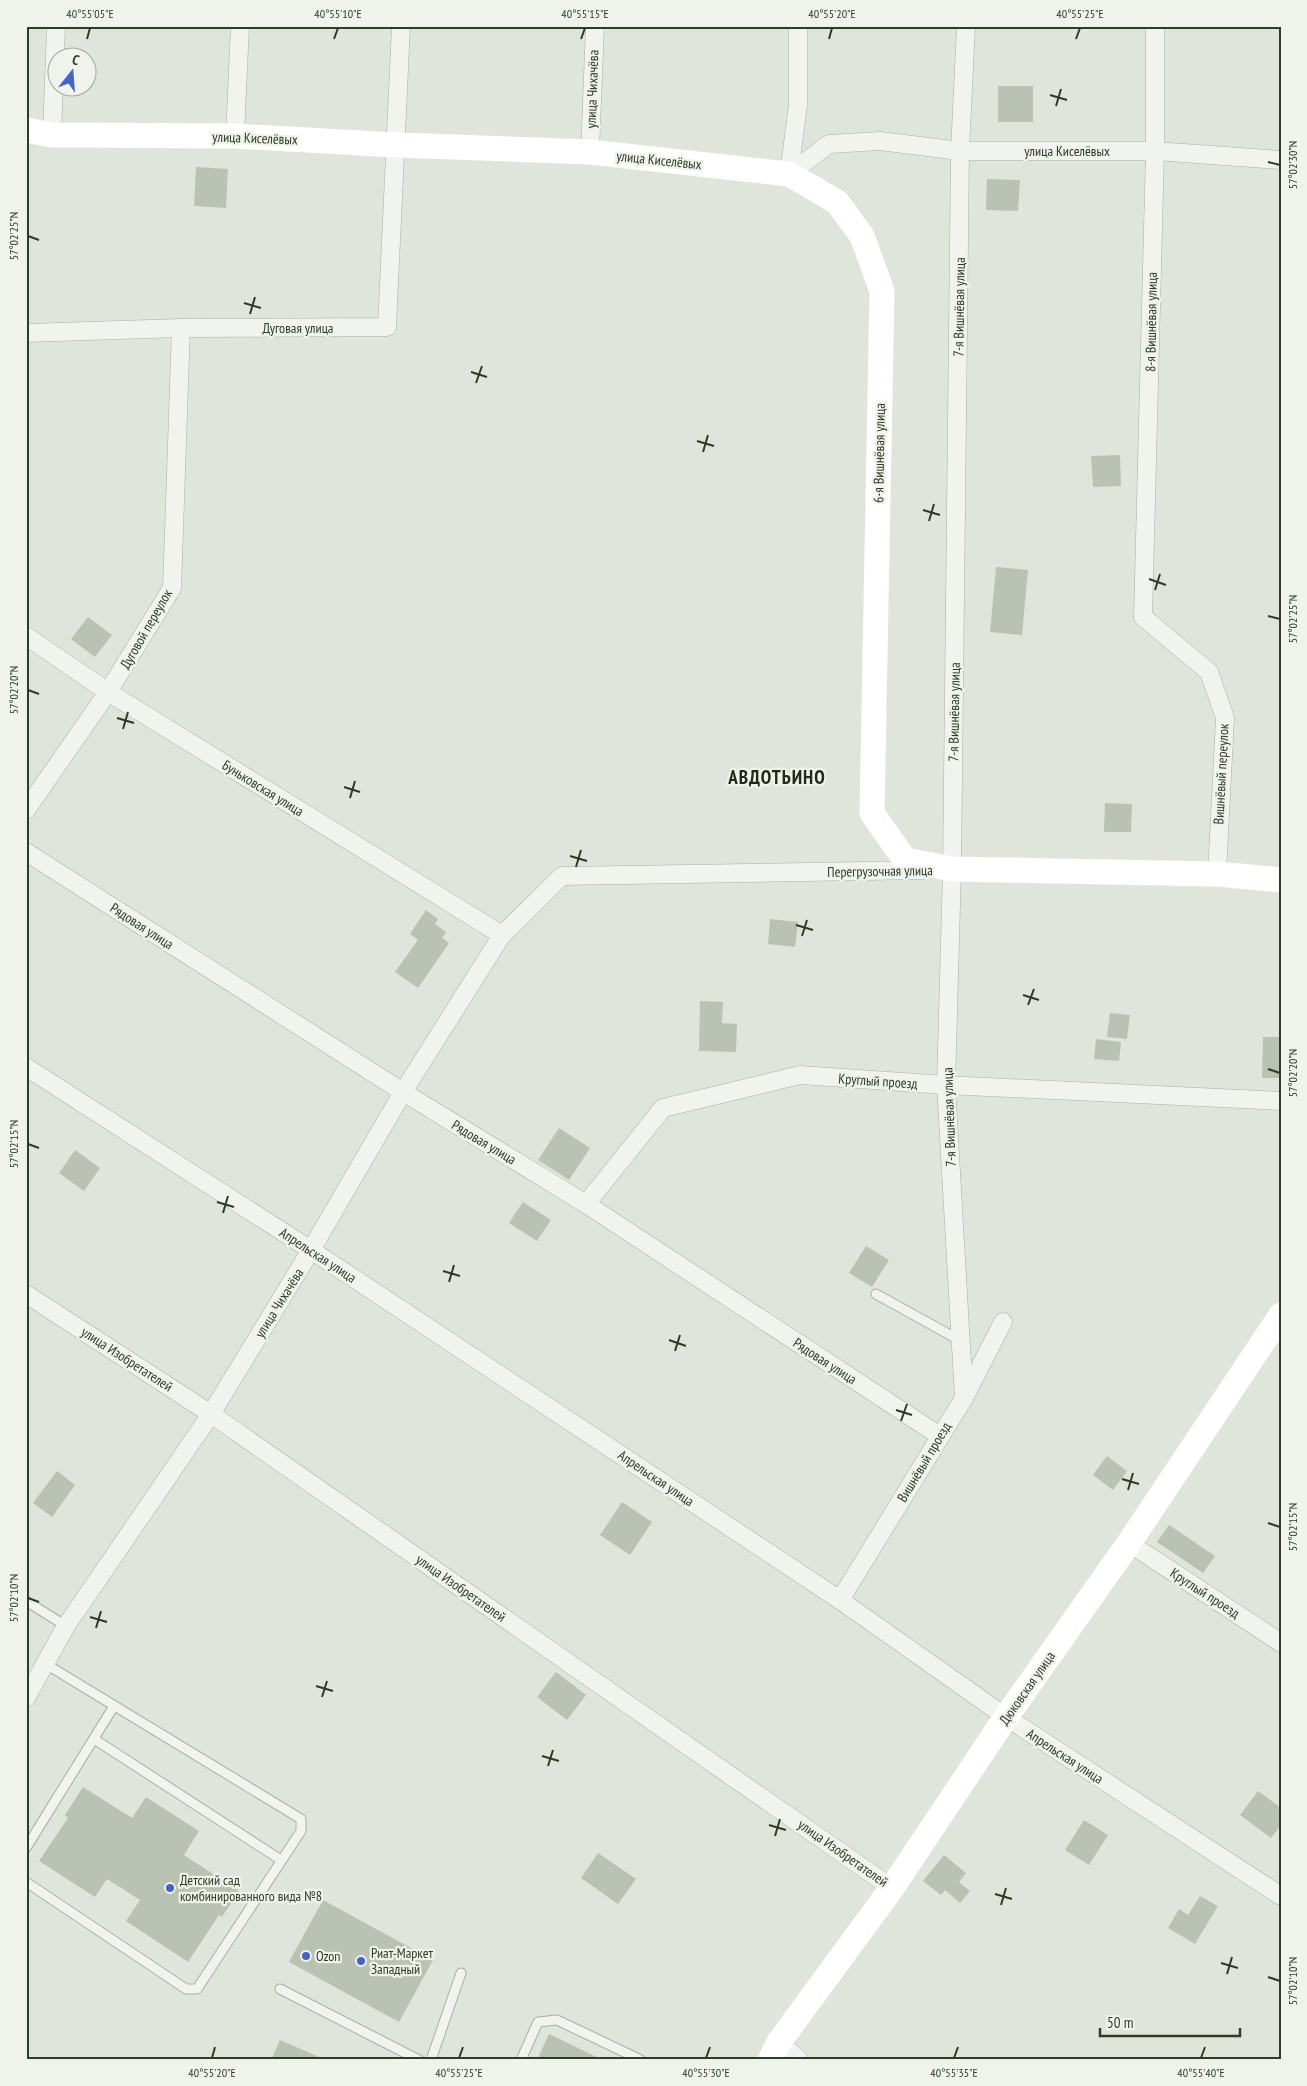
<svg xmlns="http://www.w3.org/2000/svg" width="1307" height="2086" viewBox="0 0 1307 2086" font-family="'PT Sans Narrow',sans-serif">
<rect width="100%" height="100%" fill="#e0e5dc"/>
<g fill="#bac2b3">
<rect x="998" y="86" width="35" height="36"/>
<polygon points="196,167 228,169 226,208 194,206"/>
<polygon points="987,179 1020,180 1018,211 986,210"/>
<polygon points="1120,455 1121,486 1093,487 1091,456"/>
<polygon points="996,567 1028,570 1022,635 990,632"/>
<polygon points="88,617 112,635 95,657 71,639"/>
<polygon points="1105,803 1132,804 1131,832 1104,832"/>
<polygon points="426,910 438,919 435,924 446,932 442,938 449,943 418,988 395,972 418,940 410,934"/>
<polygon points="770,919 798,922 795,947 768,944"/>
<polygon points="700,1001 723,1002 722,1023 737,1024 736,1052 699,1051"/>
<polygon points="1110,1013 1130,1015 1127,1039 1107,1037"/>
<polygon points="1263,1037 1281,1037 1281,1078 1262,1078"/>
<polygon points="1096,1039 1121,1042 1119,1061 1094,1059"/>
<polygon points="559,1128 590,1148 569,1180 538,1160"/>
<polygon points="75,1150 100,1168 84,1191 59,1173"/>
<polygon points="523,1202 551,1220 537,1241 509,1223"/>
<polygon points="866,1246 889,1260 872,1287 849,1273"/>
<polygon points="1107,1456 1127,1471 1113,1490 1093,1475"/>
<polygon points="57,1471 75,1485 52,1517 33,1503"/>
<polygon points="622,1502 652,1522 630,1555 600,1535"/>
<polygon points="1169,1525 1215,1556 1203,1573 1157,1542"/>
<polygon points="556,1672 586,1695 567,1720 537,1697"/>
<polygon points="83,1787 132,1818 146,1797 199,1831 184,1855 239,1891 222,1917 219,1915 188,1962 126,1921 140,1900 107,1879 95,1897 39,1861 68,1818 65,1815"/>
<polygon points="1258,1791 1281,1808 1281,1825 1271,1838 1240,1815"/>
<polygon points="1084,1820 1108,1835 1089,1865 1065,1850"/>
<polygon points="598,1853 636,1879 618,1904 581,1878"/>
<polygon points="944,1855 966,1873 959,1882 970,1891 960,1903 945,1890 941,1895 923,1881"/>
<polygon points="1200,1896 1218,1906 1195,1944 1168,1928 1179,1909 1188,1915"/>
<polygon points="323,1900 433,1960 399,2022 289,1962"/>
<polygon points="549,2034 603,2060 537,2060"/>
<polygon points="280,2040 326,2060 271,2060"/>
</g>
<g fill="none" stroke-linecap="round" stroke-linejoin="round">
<g stroke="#a8afa2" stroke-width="11">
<g id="lane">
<polyline points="876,1294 961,1341"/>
<polyline points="26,1601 66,1626"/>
<polyline points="94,1739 281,1860"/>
<polyline points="26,1848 114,1706"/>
<polyline points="26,1882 186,1989 197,1989 301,1831 301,1819 44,1663"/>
<polyline points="280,1989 419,2060"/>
<polyline points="431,2060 461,1973"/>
<polyline points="521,2060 538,2022 557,2020 641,2060"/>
</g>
</g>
<g stroke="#a8afa2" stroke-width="19">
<g id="street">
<polyline points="1155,26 1155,151 1143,617 1209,672 1225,718 1217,874"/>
<polyline points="52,135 56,26"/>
<polyline points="235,136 240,26"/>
<polyline points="590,152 595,26"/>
<polyline points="789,174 829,144 880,141 960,151 1155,151 1281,160"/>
<polyline points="789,174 798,105 798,26"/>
<polyline points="26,333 181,328 387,327 401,26"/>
<polyline points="26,636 108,692 502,935"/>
<polyline points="26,810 108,692 172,588 181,328"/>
<polyline points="26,852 403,1092 586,1204 940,1436"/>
<polyline points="26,1067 311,1250 840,1600 1006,1717 1281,1896"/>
<polyline points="586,1204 663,1108 800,1075 946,1085 1281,1101"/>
<polyline points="26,1294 211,1414 892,1888"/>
<polyline points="964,1398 946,1085 952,869 960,151 966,26"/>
<polyline points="1129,1543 1281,1643"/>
<polyline points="840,1600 964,1398 1003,1322"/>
<polyline points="26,1698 66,1626 211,1414 311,1250 403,1092 502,935 562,876 922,870"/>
<polyline points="779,2042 799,2060"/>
</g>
</g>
<use href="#lane" stroke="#f1f4ee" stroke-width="9"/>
<use href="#street" stroke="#f1f4ee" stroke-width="18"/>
<g stroke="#fff" stroke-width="25">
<polyline points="26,130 52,135 235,136 396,145 590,152 789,174 837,202 862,236 882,291 872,813 905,860 952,869 1217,874 1281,880"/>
<polyline points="770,2060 779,2042 892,1888 1006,1717 1129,1543 1281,1315"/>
</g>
</g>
<path fill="none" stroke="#303b26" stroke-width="2" d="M87 39 90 28M334 39 338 28M581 39 585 28M829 39 832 28M1076 39 1080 28M1050 95 1067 100M1056 106 1061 89M1268 162 1280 165M28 236 39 240M244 303 261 308M250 314 255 297M471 372 487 377M476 383 482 366M697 441 714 446M703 452 708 435M923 510 940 515M929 521 934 504M1149 579 1166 585M1155 590 1160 574M1268 616 1280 619M28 690 39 694M117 718 134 723M123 729 128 712M344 787 360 792M350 798 355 781M570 856 587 861M576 867 581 850M796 925 813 930M802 936 807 920M1023 995 1039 1000M1028 1005 1034 989M1268 1069 1280 1073M28 1144 39 1148M217 1202 234 1207M223 1213 228 1196M443 1271 460 1276M449 1282 454 1265M669 1340 686 1346M675 1351 680 1335M896 1410 912 1415M901 1421 907 1404M1122 1479 1139 1484M1128 1490 1133 1473M1268 1523 1280 1527M28 1598 39 1602M90 1617 107 1622M96 1628 101 1611M316 1686 333 1691M322 1697 327 1681M542 1756 559 1761M548 1766 553 1750M769 1825 786 1830M775 1836 780 1819M995 1894 1012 1899M1001 1905 1006 1888M1221 1963 1238 1968M1227 1974 1232 1957M1268 1977 1280 1981M212 2058 215 2047M459 2058 463 2047M706 2058 710 2047M954 2058 958 2047M1201 2058 1205 2047"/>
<g fill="#4465c7" stroke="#eff3eb" stroke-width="2">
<circle cx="170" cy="1888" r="5"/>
<circle cx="306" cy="1956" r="5"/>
<circle cx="361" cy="1961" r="5"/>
</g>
<g text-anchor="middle" stroke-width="4.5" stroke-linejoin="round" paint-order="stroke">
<g font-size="14" fill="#303b26" stroke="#eff3eb">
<text transform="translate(592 89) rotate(-88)" y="5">улица Чихачёва</text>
<text transform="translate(255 138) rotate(2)" y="5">улица Киселёвых</text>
<text x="1067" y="156">улица Киселёвых</text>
<text transform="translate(659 160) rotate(6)" y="5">улица Киселёвых</text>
<text transform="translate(959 307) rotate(-89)" y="5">7-я Вишнёвая улица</text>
<text transform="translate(1151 322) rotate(-89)" y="5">8-я Вишнёвая улица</text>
<text x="298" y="333">Дуговая улица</text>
<text transform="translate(879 453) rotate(-89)" y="5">6-я Вишнёвая улица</text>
<text transform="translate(146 629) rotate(-60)" y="5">Дуговой переулок</text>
<text transform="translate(954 712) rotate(-89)" y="5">7-я Вишнёвая улица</text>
<text transform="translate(1221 774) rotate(-87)" y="5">Вишнёвый переулок</text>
<text transform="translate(263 788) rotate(32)" y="5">Буньковская улица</text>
<text transform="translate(880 871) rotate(-1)" y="5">Перегрузочная улица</text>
<text transform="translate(142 926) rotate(33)" y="5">Рядовая улица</text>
<text transform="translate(878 1081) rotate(4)" y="5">Круглый проезд</text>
<text transform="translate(949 1117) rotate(-92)" y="5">7-я Вишнёвая улица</text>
<text transform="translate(484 1142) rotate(31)" y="5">Рядовая улица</text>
<text transform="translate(318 1255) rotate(33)" y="5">Апрельская улица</text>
<text transform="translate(279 1303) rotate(-58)" y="5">улица Чихачёва</text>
<text transform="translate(127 1359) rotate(33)" y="5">улица Изобретателей</text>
<text transform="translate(825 1361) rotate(33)" y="5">Рядовая улица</text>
<text transform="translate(924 1462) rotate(-59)" y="5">Вишнёвый проезд</text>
<text transform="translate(656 1478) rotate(34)" y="5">Апрельская улица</text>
<text transform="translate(461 1588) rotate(35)" y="5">улица Изобретателей</text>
<text transform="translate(1205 1593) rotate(33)" y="5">Круглый проезд</text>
<text transform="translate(1027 1688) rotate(-55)" y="5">Дюковская улица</text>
<text transform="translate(1065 1756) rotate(33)" y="5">Апрельская улица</text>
<text transform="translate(843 1853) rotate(35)" y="5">улица Изобретателей</text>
</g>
<g font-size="14" fill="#303b26" stroke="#eff3eb" text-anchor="start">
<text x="180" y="1885">Детский сад<tspan x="180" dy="16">комбинированного вида №8</tspan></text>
<text x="371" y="1958">Риат-Маркет<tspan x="371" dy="16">Западный</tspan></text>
<text x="316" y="1961">Ozon</text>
</g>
<g font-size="19" font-weight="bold" letter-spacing="1" fill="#212b19" stroke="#eff3eb">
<text x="777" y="784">АВДОТЬИНО</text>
</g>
</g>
<rect width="1307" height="2086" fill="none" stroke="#eff3eb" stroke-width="55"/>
<g transform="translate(72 72) rotate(17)"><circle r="24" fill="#eff3eb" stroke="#a3a99c"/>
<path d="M0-4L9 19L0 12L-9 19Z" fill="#4465c7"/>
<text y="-8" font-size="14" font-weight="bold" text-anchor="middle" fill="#303b26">С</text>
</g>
<path d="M1100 2028v8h140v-8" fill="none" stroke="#303b26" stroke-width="2.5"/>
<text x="1107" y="2028" font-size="15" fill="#303b26" stroke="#eff3eb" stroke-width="4" paint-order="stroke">50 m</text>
<rect x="28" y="28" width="1252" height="2030" fill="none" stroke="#303b26" stroke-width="2"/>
<g font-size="12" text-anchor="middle" fill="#303b26">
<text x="90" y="18">40°55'05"E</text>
<text x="338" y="18">40°55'10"E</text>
<text x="585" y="18">40°55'15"E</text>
<text x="832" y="18">40°55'20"E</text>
<text x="1080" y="18">40°55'25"E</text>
<text transform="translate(1293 165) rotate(-90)" y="4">57°02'30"N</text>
<text transform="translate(14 236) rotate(-90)" y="4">57°02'25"N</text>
<text transform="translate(1293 619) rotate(-90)" y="4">57°02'25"N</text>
<text transform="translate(14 690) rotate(-90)" y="4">57°02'20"N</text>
<text transform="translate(1293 1073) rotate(-90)" y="4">57°02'20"N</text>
<text transform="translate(14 1144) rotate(-90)" y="4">57°02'15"N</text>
<text transform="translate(1293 1527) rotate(-90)" y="4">57°02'15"N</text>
<text transform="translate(14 1598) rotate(-90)" y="4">57°02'10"N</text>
<text transform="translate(1293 1981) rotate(-90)" y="4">57°02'10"N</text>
<text x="212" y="2077">40°55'20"E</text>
<text x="459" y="2077">40°55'25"E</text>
<text x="706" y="2077">40°55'30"E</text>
<text x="954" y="2077">40°55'35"E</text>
<text x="1201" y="2077">40°55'40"E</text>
</g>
</svg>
